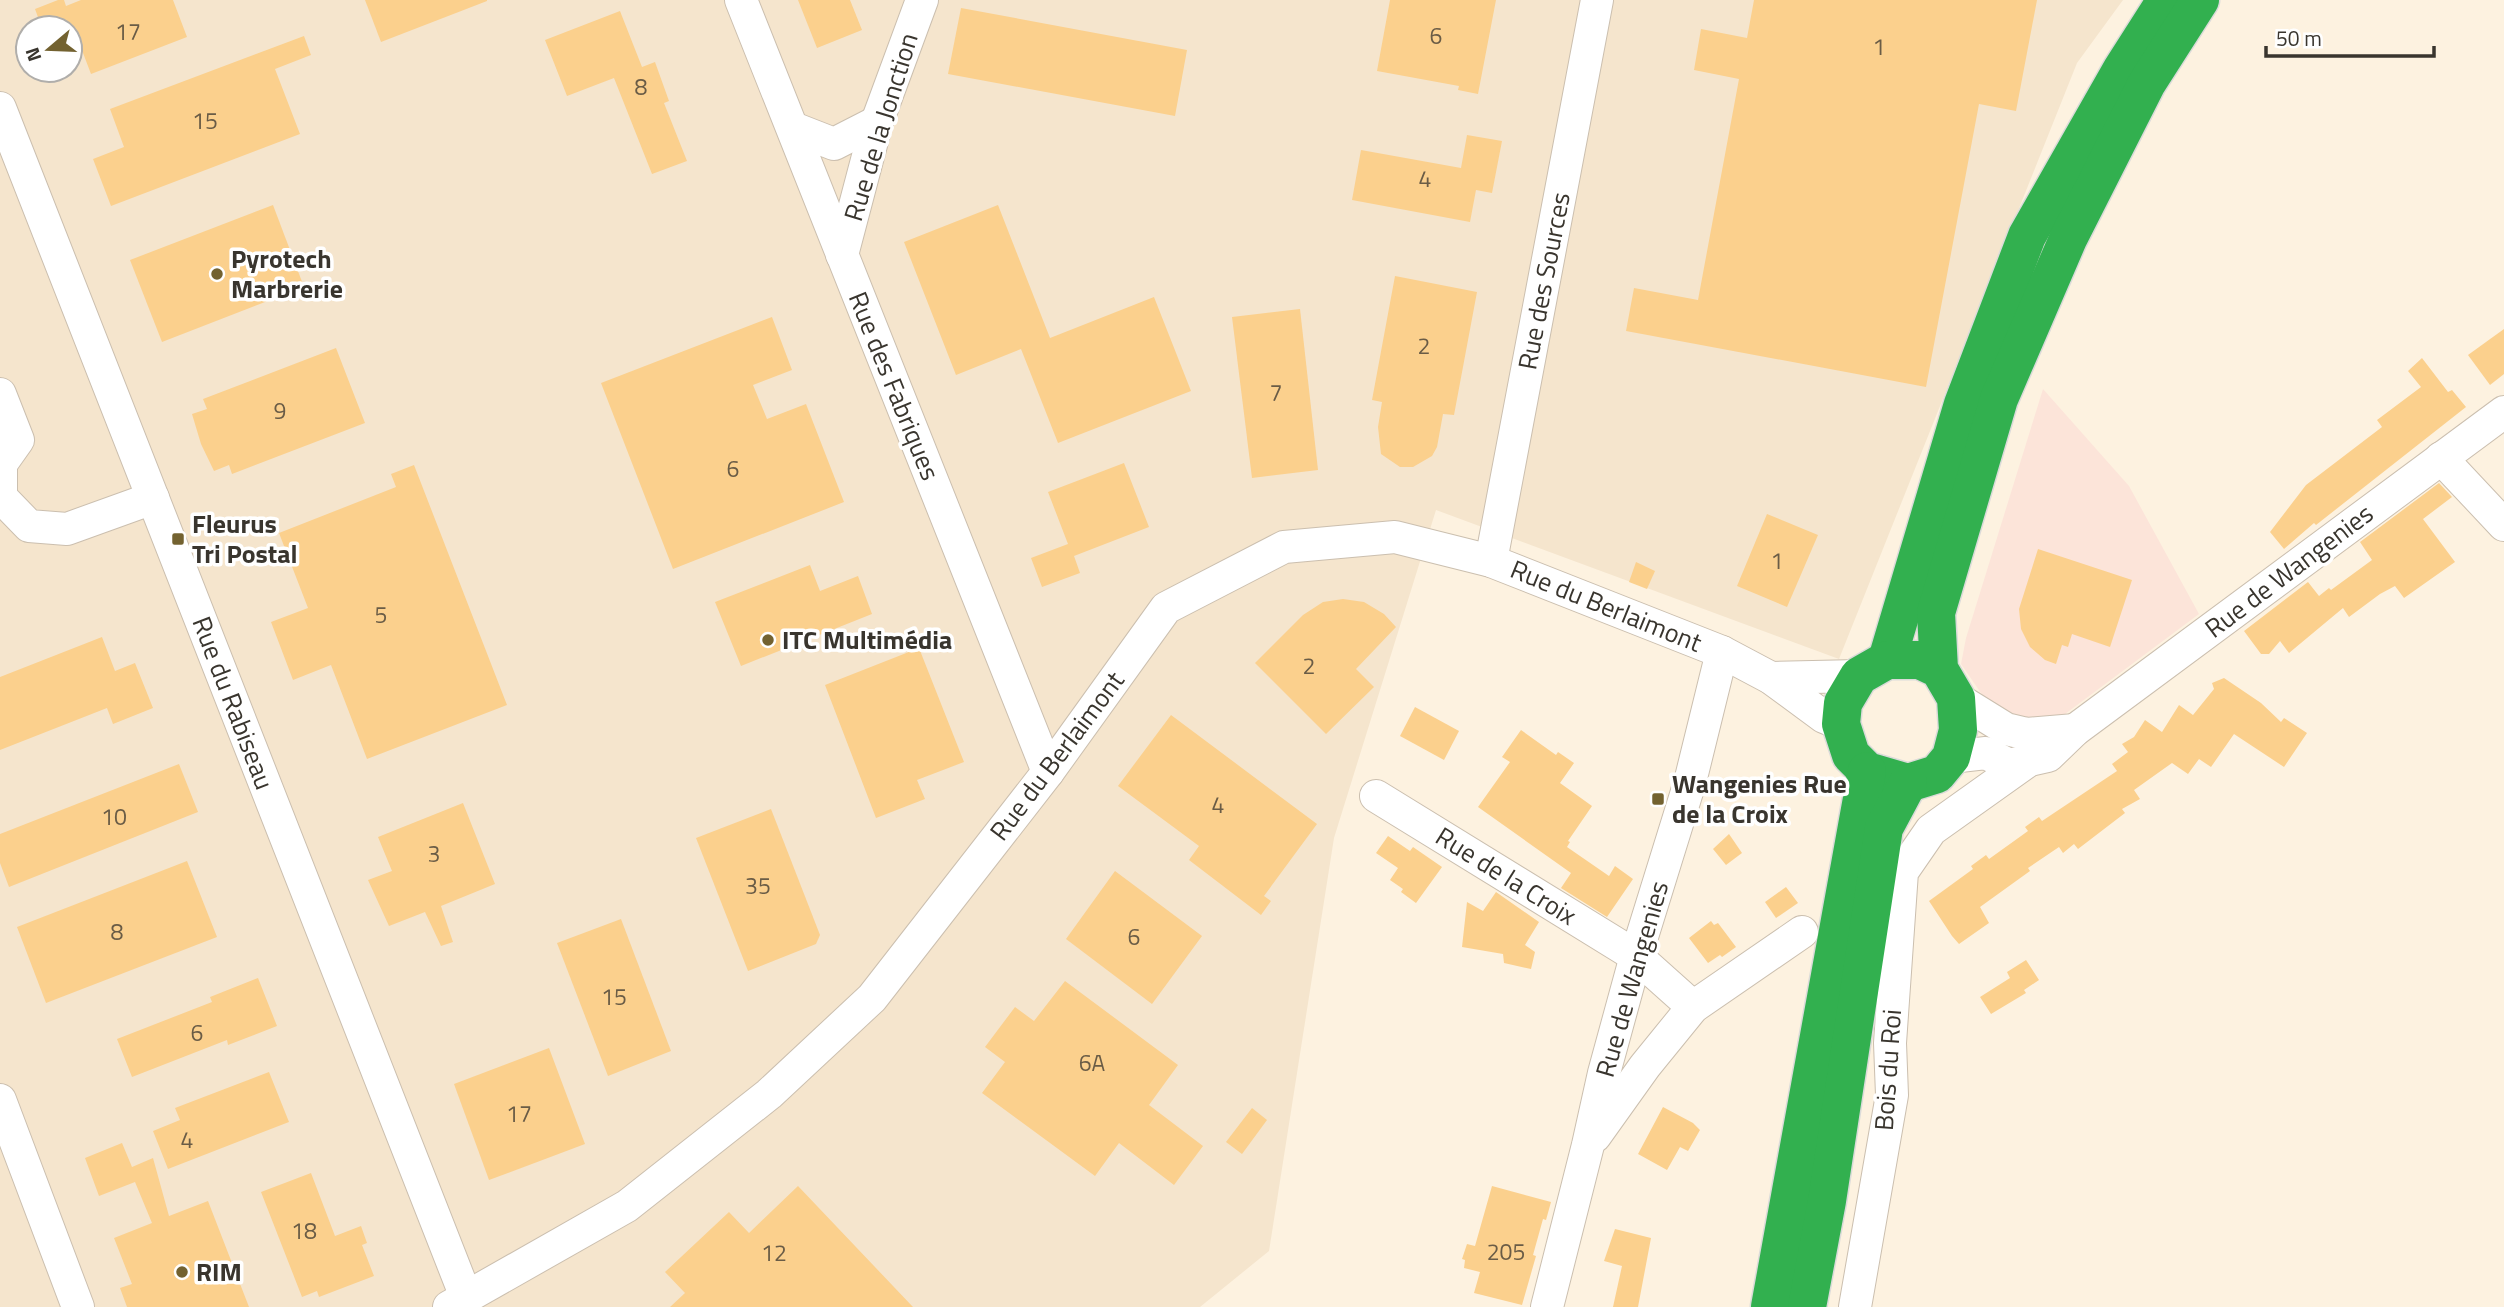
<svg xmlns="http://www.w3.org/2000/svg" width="2504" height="1307" viewBox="0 0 2504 1307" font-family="'Titillium Web',sans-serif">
<rect width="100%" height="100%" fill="#fdf2e0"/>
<polygon fill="#fce4d9" points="2043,389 2129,486 2199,614 2057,720 1996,715 1961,664 1966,638"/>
<path fill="#f5e5cd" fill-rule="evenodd" d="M0 0H2123L2077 63 1839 659 1436 510 1334 838 1269 1251 1200 1307H0ZM28 28H70V70H28Z"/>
<g fill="#fbd08d">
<polygon points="58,0 64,0 66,6 81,0 173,0 187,37 91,74 80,45 70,49 70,28 42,28 35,9"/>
<polygon points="365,0 487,0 487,1 381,42"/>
<polygon points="798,0 850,0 862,30 817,48"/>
<polygon points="1390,0 1496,0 1478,94 1458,90 1459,86 1377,71"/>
<polygon points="1754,0 2037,0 2016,111 1979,104 1926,387 1626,331 1634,288 1698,300 1739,79 1694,70 1701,29 1747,38"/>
<polygon points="961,8 1187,50 1175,116 948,74"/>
<polygon points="620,11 642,67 655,62 669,101 664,103 687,161 652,174 614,78 567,96 545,40"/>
<polygon points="304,36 311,55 275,69 300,134 111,206 93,159 124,147 110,109"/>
<polygon points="1467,135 1502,141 1492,193 1476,190 1470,222 1352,200 1361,150 1461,168"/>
<polygon points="273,205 304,287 162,342 130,260"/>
<polygon points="998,205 1050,338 1154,297 1191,391 1058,443 1021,349 956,375 904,242"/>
<polygon points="1395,276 1477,292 1454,415 1443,414 1437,447 1432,456 1413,467 1400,467 1381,454 1378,427 1382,402 1372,400"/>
<polygon points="1300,309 1318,470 1252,478 1232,317"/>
<polygon points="772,317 792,370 753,385 767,419 806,404 844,502 673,569 601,383"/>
<polygon points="2504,329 2504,374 2490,385 2468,355"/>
<polygon points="336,348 365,423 232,474 229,465 214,471 201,444 192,414 207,409 203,399"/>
<polygon points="2422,358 2448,392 2452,390 2466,407 2316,525 2314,523 2284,549 2270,532 2306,485 2382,427 2377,420 2421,387 2408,371"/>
<polygon points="1124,463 1149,527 1074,556 1080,573 1042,587 1031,558 1068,544 1048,492"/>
<polygon points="414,465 507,705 367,759 331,665 293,680 271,622 308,608 279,533 396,487 391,474"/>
<polygon points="2439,483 2452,497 2423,519 2455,562 2404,598 2395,586 2380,594 2349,617 2343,608 2289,653 2280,641 2269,654 2261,654 2244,631 2308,582 2319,596 2329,588 2331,590 2372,560 2360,542"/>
<polygon points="1767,514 1818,535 1787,607 1737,586"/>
<polygon points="2038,549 2132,580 2110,647 2072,634 2068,647 2062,645 2056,664 2045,660 2030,647 2021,629 2019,609"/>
<polygon points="1636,562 1655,571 1647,589 1629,582"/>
<polygon points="810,565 820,591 858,576 872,614 741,666 715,602"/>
<polygon points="1343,599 1364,602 1384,614 1396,627 1356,669 1374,687 1326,734 1255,663 1303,615 1323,602"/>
<polygon points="102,637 115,671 135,663 153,708 113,724 107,708 0,750 0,677"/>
<polygon points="919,648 964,762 917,780 925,799 876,818 825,685"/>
<polygon points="2224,678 2261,703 2281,722 2284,718 2307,733 2284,767 2234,734 2211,767 2199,759 2188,774 2172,763 2134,790 2140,799 2122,809 2125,813 2078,849 2074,844 2063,853 2059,847 2028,868 2030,871 1980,907 1989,923 1959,944 1952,936 1929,901 1973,869 1971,866 1986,855 1989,859 2028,831 2025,827 2039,817 2042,821 2117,771 2112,764 2128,752 2122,744 2134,737 2145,720 2162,732 2179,705 2193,715 2214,689 2212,683"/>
<polygon points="1415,707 1459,731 1444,760 1400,736"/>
<polygon points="1171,715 1317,824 1264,896 1271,901 1261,915 1189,860 1199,846 1118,786"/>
<polygon points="1521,730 1556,755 1558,752 1574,763 1560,783 1592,806 1568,841 1570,842 1567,847 1609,876 1615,866 1633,879 1607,917 1561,888 1571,873 1478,807 1510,762 1502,757"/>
<polygon points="179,764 198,812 9,887 0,863 0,834"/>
<polygon points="463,803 495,884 441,906 453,942 441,946 425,912 389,926 368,880 392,871 378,837"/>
<polygon points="771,809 820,935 816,944 748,971 696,838"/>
<polygon points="1729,834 1742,853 1726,865 1713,849"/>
<polygon points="1388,836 1410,851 1413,847 1442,867 1416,903 1401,892 1403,889 1390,880 1398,868 1376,853"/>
<polygon points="187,861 217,937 46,1003 17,927"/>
<polygon points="1115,871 1202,936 1152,1004 1066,939"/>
<polygon points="1786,887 1798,903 1776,918 1765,902"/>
<polygon points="1496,892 1539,922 1525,945 1535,952 1531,969 1504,963 1503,954 1462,947 1467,902 1483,911"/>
<polygon points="621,919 671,1051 608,1076 557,943"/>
<polygon points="1711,921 1714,925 1718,923 1736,947 1722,957 1720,955 1708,963 1689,938"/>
<polygon points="2026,960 2039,980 2024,990 2026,993 1991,1014 1980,997 2010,978 2007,972"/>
<polygon points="258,978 277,1026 228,1045 227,1040 132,1077 117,1039 212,1002 210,997"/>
<polygon points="1065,981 1178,1065 1149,1105 1203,1146 1174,1185 1119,1143 1095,1176 982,1093 1005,1062 985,1047 1015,1007 1034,1021"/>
<polygon points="549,1048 585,1144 489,1180 454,1084"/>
<polygon points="269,1072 289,1122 168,1169 153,1131 180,1120 175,1108"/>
<polygon points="1663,1107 1693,1123 1700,1130 1688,1151 1680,1147 1667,1170 1638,1154"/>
<polygon points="1252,1108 1267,1120 1242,1154 1226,1142"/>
<polygon points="122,1143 132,1167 153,1158 169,1216 208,1201 249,1307 127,1307 120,1288 132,1284 114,1238 152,1223 135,1182 99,1196 85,1158"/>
<polygon points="311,1173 335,1236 361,1226 367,1243 362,1245 374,1276 319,1297 317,1291 302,1297 261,1192"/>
<polygon points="798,1186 913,1307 670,1307 685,1293 665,1272 729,1212 749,1233"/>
<polygon points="1492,1186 1551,1202 1546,1220 1543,1219 1533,1255 1536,1256 1522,1305 1474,1293 1480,1272 1464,1268 1465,1260 1462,1259 1467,1244 1475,1246"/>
<polygon points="1615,1229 1651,1238 1638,1307 1613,1307 1622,1266 1604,1261"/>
</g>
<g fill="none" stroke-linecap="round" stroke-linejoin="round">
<g stroke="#cbbfaf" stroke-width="34">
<g id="minor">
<polyline points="741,0 1048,772"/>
<polyline points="0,108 466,1297"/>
<polyline points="793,128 834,144 877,122"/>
<polyline points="842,255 877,122 922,0"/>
<polyline points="0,394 18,440 1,464 1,497 29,526 67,529 153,498"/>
<polyline points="2441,458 2504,525"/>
<polyline points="1491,561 1597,0"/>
<polyline points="1771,678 1859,676"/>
<polyline points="1956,698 2006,729 2027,734 2075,730"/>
<polyline points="1951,757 1986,753 2009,765 2030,760 2048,756 2075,730 2504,412"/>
<polyline points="1376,796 1636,956 1693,1007"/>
<polyline points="0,1100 78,1307"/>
<polyline points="1595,1136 1645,1066 1693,1007 1802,932"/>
<polyline points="449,1307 627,1206 769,1094 872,998 1048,772 1166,608 1284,547 1395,537 1491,561 1722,652 1771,678 1824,717 1841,724"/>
<polyline points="1547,1307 1588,1145 1604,1073 1636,956 1690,782 1722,652"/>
<polyline points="1855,1307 1892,1095 1890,1043 1902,872 1931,830 2032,758"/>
</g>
</g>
<g stroke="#dbdbd9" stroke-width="41">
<g id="highway">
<polyline points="1887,660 1963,404 2027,236 2122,69 2166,0"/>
<polyline points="1939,669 1920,660 1887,660 1859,676 1843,703 1841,724 1851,755 1867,771 1908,783 1937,774 1951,757 1958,730 1956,698 1939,669 1936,613 1999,399 2068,239 2147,83 2200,0"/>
<polyline points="1770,1307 1867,771"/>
<polyline points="1807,1307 1827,1201 1884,828 1908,783"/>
</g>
</g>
<use href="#minor" stroke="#fff" stroke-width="32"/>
<use href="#highway" stroke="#32b04f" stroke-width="38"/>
</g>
<g fill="#736230" stroke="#fff" stroke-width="2.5">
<circle cx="217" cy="274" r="7"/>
<rect x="171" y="532" width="14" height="14" rx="3.5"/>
<circle cx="768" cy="640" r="7"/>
<rect x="1651" y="792" width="14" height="14" rx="3.5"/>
<circle cx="182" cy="1272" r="7"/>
</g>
<g text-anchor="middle" stroke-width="7" stroke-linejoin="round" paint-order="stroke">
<g font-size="23" fill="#6a5c46">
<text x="128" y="40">17</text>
<text x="1436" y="44">6</text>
<text x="1879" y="55">1</text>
<text x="641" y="95">8</text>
<text x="205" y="129">15</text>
<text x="1425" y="187">4</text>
<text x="1424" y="354">2</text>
<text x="1276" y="401">7</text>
<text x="280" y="419">9</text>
<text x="733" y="477">6</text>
<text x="1777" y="569">1</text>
<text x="381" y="623">5</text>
<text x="1309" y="674">2</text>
<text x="1218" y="813">4</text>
<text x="114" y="825">10</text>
<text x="434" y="862">3</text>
<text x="758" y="894">35</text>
<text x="117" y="940">8</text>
<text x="1134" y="945">6</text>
<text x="614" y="1005">15</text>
<text x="197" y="1041">6</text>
<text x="1092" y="1071">6A</text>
<text x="519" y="1122">17</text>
<text x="187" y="1148">4</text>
<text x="304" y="1239">18</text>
<text x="1506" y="1260">205</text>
<text x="774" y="1261">12</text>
</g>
<g font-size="26" fill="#39352e" stroke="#fff">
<text transform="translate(881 127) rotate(-73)" y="9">Rue de la Jonction</text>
<text transform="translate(1544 281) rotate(-79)" y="9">Rue des Sources</text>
<text transform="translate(894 386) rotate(68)" y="9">Rue des Fabriques</text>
<text transform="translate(2289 571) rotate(-37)" y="9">Rue de Wangenies</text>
<text transform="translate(1606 606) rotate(22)" y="9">Rue du Berlaimont</text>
<text transform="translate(233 703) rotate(69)" y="9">Rue du Rabiseau</text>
<text transform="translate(1057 756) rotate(-53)" y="9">Rue du Berlaimont</text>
<text transform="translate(1506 876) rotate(32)" y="9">Rue de la Croix</text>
<text transform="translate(1632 979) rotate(-74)" y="9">Rue de Wangenies</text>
<text transform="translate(1888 1070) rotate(-86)" y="9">Bois du Roi</text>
</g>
<g font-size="26" font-weight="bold" fill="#39352e" stroke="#fff" text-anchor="start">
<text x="231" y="268">Pyrotech<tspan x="231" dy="30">Marbrerie</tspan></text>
<text x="192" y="533">Fleurus<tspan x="192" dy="30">Tri Postal</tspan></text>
<text x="782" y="649">ITC Multimédia</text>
<text x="1672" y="793">Wangenies Rue<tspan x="1672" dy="30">de la Croix</tspan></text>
<text x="196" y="1281">RIM</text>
</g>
</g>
<g transform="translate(49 49) rotate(251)"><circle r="33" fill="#ffffff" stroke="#b0aeab" stroke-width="2"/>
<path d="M0-5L12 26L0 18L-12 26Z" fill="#736230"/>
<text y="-10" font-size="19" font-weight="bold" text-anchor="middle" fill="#39352e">N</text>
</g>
<path d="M2266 46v10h168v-10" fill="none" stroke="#39352e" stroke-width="3.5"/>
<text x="2276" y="46" font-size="21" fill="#39352e" stroke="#ffffff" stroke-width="5" paint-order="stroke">50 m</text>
</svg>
